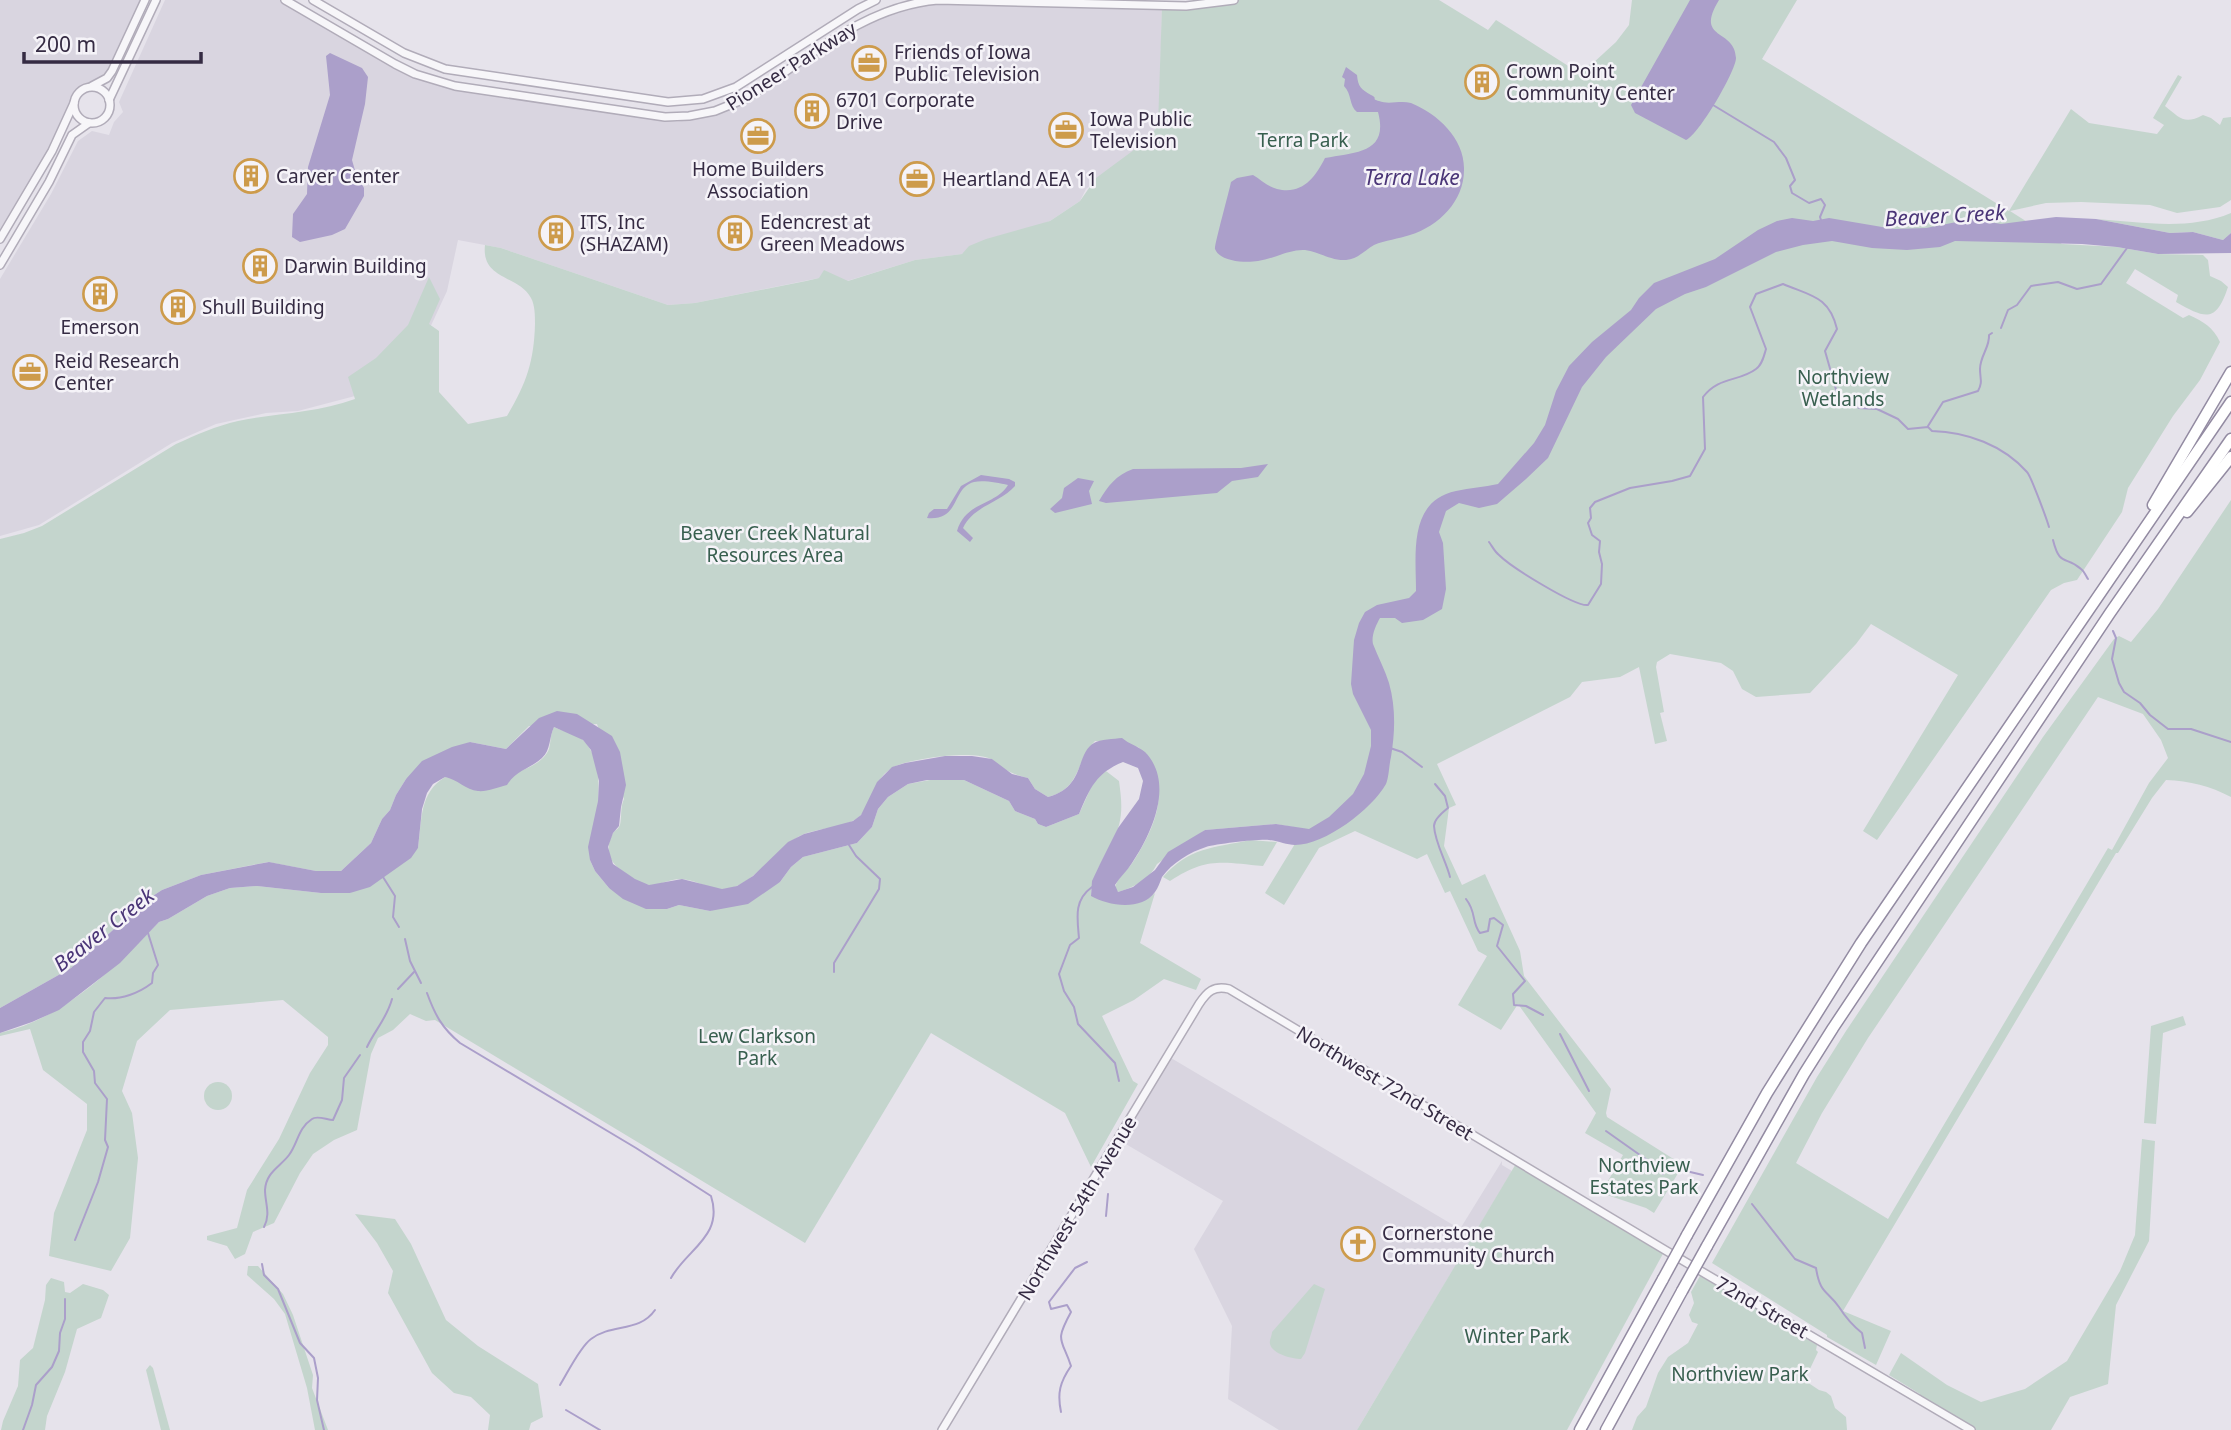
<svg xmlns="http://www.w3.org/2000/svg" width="2231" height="1430" viewBox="0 0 2231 1430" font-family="'Noto Sans',sans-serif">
<rect width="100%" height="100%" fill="#e6e3eb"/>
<g fill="#d9d5e0">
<polygon points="0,0 142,0 108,70 98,79 75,90 50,147 0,233"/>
<polygon points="165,0 285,0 395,64 436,81 525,97 525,100 677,122 719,113 756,95 866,22 888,12 941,3 1162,8 1159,118 1158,126 1146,141 1086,189 1080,201 1050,221 962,254 915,260 847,281 819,278 695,303 668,305 501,248 458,240 447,291 428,332 355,396 298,411 266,413 216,424 172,443 39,525 0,536 0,279 51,194 78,141 92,131 109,135 114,122 123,112 119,102"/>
<polygon points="1171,1058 1460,1229 1502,1161 1502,1165 1512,1171 1357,1430 1279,1430 1228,1399 1232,1326 1194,1249 1223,1201 1124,1143 1134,1128 1134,1120"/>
</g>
<g fill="#c4d5cd" fill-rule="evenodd">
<path d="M1234 0H1439L1488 30 1496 20 1573 69 1592 64 1616 42 1629 25 1632 0H1797L1762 59 2009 211 2071 109 2089 123 2157 134 2164 125 2153 118 2178 75 2182 77 2165 106C2180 118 2184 125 2203 115L2211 118 2220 125 2223 118 2231 117V200L2220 207 2177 213 2150 205 2081 202 2046 203 2010 211 2062 244 2117 247 2158 254 2203 255 2208 260 2210 276 2221 281 2228 287C2216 323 2206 319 2176 302L2178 295 2135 269 2126 283 2183 318 2189 315C2204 322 2213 327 2220 342L2200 380 2173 416 2128 488 2122 512 2077 580 2064 583 2051 590 1877 840 1863 831 1958 675 1871 624 1856 644 1810 693 1756 697 1742 689 1733 671 1721 663 1670 654 1657 662 1656 667 1664 712 1660 713 1667 741 1655 744 1639 667 1620 677 1582 682 1570 697 1437 764 1456 805 1449 808 1444 846 1462 885 1485 874 1520 951 1524 976 1611 1089 1606 1113 1607 1117 1683 1165 1654 1213 1646 1208 1601 1193 1623 1155 1585 1133 1596 1113 1518 1004 1501 1030 1458 1005 1487 956 1478 951 1450 891 1445 893 1427 854 1417 859 1355 831 1319 848 1284 905 1265 893 1304 829 1276 824 1205 830 1157 864C1150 879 1133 888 1118 892L1115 889C1116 878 1127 871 1133 862 1157 824 1174 784 1138 747L1107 741H1095C1075 762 1081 789 1048 797L1035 789 1028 778C1016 775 1008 772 998 765 996 763 994 760 991 759 973 750 919 758 901 764 871 774 877 800 860 816 847 828 819 828 804 834 776 845 752 891 721 889 707 888 694 879 680 879 670 879 657 886 649 885 639 884 628 875 621 870 608 861 605 847 613 833 616 829 618 830 620 825 622 816 620 808 624 799L597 724 529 726 506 749 470 742 406 779 396 795 390 810 382 819 371 843 341 871H316L268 862 201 875 162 890 145 901 71 968 0 1008V539L24 533 42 526 176 444C196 435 216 426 238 421 277 413 317 413 355 399L348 377 376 358 408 325 429 277 440 299 429 324 439 331V392L468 424 507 416C526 384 534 362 535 324 535 316 535 305 531 298 519 275 481 280 485 245L501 248 668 305 695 303 806 281 819 278 824 270 848 281 915 260 962 254 969 246 986 239 1050 221 1080 201 1096 178 1146 141 1158 126 1162 5Z"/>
<path d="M2231 213V233L2223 240 2193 232 2170 233 2096 219C2141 222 2188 231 2231 213Z"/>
<path d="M2231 500V797C2210 786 2190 781 2166 780L2152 798 2118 853H2116L1843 1311 1891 1331 1876 1365 1827 1337V1335L1712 1263 1817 1077 1846 1031 2043 737 2114 639 2119 636 2131 642 2158 609ZM2098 697 2143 714 2161 740 2168 758 2149 783 2112 850 2108 848 1888 1219 1796 1163 1822 1113 1868 1038Z"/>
<path d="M554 727C564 732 577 733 584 741 610 768 594 826 590 860L595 871 609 888 667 909 679 905 710 911 780 882 791 867 803 857 857 843 872 827 878 809 888 797 908 784 941 778 964 780 1009 801 1015 811 1035 819 1038 824 1046 827 1079 814 1094 781 1106 771 1119 781C1121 796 1123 810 1119 825 1112 850 1092 869 1091 896L1149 898 1155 893 1140 943 1201 979 1196 990 1164 979 1134 1000 1102 1016 1133 1081 1138 1084 1091 1167 1065 1113 931 1033 805 1243 435 1020 426 1021 410 1014 393 1030 378 1038 371 1054 357 1130 334 1140 313 1154 300 1173 274 1223 253 1232 245 1254 235 1259 227 1246 207 1240V1236L237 1228 247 1190 279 1139 310 1073 328 1045V1037L283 1000 170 1010 137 1041 122 1091 132 1113 138 1158 130 1238 111 1271 49 1256 54 1213 87 1130V1104L43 1070 30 1029 0 1036V1033C65 1018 114 968 159 922L168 919 207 896 230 888 257 886 321 893H350L418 848C422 820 419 793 445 777L455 779 464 785C486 780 540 773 549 749 551 741 550 735 554 727Z"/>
<path d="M1250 840 1277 842 1263 866C1222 862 1206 857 1170 881L1163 877C1189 847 1214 848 1250 840Z"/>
<polygon points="2183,1016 2186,1025 2163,1033 2156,1124 2144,1123 2151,1026"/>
<circle cx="218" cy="1096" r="14"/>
<polygon points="2142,1139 2155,1141 2149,1241 2116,1305 2108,1384 2070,1397 2051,1430 1971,1430 1918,1399 1920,1394 1889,1375 1901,1353 1947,1385 1981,1402 2025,1389 2067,1361 2120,1271 2135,1235"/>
<polygon points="1517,1162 1665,1250 1567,1430 1357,1430"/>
<polygon points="355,1214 395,1219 411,1244 446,1320 478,1346 538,1384 543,1417 531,1423 529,1430 488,1430 490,1415 471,1397 454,1393 432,1373 388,1293 393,1271 377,1243"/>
<polygon points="248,1266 258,1266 283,1294 293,1315 313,1375 312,1388 328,1430 315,1430 307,1388 285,1314 274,1299 247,1275"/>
<polygon points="1700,1276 1817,1345 1816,1350 1818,1352 1808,1373 1807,1382 1819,1390 1826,1392 1831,1396 1835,1408 1846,1417 1847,1430 1632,1430 1637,1417 1646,1407 1658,1373 1668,1357 1688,1343 1698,1324 1692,1322 1689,1315 1694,1303 1691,1292"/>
<polygon points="51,1278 64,1282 65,1292 70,1293 83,1284 103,1290 109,1295 101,1318 77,1329 65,1372 47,1416 45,1430 1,1430 3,1421 18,1386 20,1360 33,1348 45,1300 46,1285"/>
<path d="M1314 1284 1325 1289 1305 1353 1301 1359C1293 1359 1272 1354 1270 1344 1269 1340 1272 1336 1272 1332Z"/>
<polygon points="150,1365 153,1368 170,1430 161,1430 146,1370"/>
</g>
<g fill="#ab9fca">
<path d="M1690 0H1719C1694 41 1735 28 1736 58 1736 71 1698 136 1686 140L1635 113 1631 105Z"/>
<polygon points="330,53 362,68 368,77 365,104 352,160 356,174 364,188 364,196 345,229 332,235 300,242 292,237 293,214 307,194 308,167 330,95 326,56"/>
<path d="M1346 67 1357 75C1358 87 1361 89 1371 95 1379 99 1370 98 1379 101 1389 105 1400 100 1411 103 1438 114 1465 139 1464 170 1464 201 1439 226 1410 235 1399 239 1385 240 1374 245 1365 250 1358 259 1346 260 1331 261 1320 252 1305 250 1289 249 1274 259 1258 261 1246 263 1220 262 1215 249 1214 246 1229 192 1231 182L1237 178 1253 175C1260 179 1268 187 1277 189 1302 195 1315 178 1325 158 1356 152 1389 153 1378 112H1357C1349 106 1352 94 1344 86L1345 79 1342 77Z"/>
<path d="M2056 217 2096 219 2170 233 2193 232 2223 240 2231 233V253L2158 254 2117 247 2082 244 1955 241 1940 247 1907 250 1872 248 1832 241 1803 245 1776 252 1706 287 1685 294 1656 309 1606 357 1582 387 1548 458 1526 479 1497 504 1479 508 1459 503 1446 511 1439 532 1443 543 1446 589 1442 609 1423 620 1402 623 1395 618H1380C1376 625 1371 636 1373 644 1378 657 1385 670 1389 683 1396 708 1395 733 1391 757 1389 765 1389 777 1386 784 1372 809 1325 845 1295 845 1287 845 1278 841 1269 840 1257 839 1217 844 1206 847 1190 852 1172 863 1162 877 1160 882 1158 888 1155 892 1142 911 1108 906 1091 896L1092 881 1100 864 1118 828 1139 799 1143 781 1138 768 1123 762C1096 773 1090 788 1079 814L1046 827 1038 824 1035 819 1015 811 1009 801 964 780H927L908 784 888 797 878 809 872 827 857 843 803 857 791 867 780 882 748 904 710 911 679 905 667 909H646L623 899 609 888 595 871 590 860 588 847 598 801 599 781 591 750 583 740 554 727C549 737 551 750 542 758 530 769 516 770 507 785 499 787 486 792 478 791 466 790 457 779 445 777L433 784 427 793 422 809 418 848 411 858 370 887 350 893H321L257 886 230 888 207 896 168 919 159 922 120 963 59 1010 32 1022 0 1033V1008L71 968 145 901 162 890 201 875 269 862 316 871H341L371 843 382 819 390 810 396 795 406 779 422 761 452 747 470 742 506 749 539 718 557 711 577 714 612 736 620 752 626 785 621 807 619 826 613 833 608 847 613 864 635 879 649 885 682 879 722 889 737 886 753 876 788 842 804 834 853 821 861 815 877 782 892 767 905 763 945 756H972L992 759 1012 774 1028 778 1035 789 1048 797C1086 787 1075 754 1094 743 1100 739 1114 739 1122 738 1129 744 1138 746 1145 752 1175 783 1152 833 1132 863 1127 871 1120 877 1115 885L1118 892 1133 887 1155 870 1168 852 1205 830 1276 824 1309 829 1329 817 1353 794 1364 774 1371 746V730L1353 694 1351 684 1354 640 1359 623 1365 612 1377 605 1409 598 1416 591C1416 554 1408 501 1456 491 1470 488 1484 487 1498 484L1534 443 1545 425 1556 391 1569 366 1592 342 1631 310 1639 298 1654 283 1715 259 1758 230 1777 221 1792 218 1813 221 1829 218 1894 229 1926 228 1972 219 2001 224Z"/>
<path d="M1268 464 1258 477 1232 481 1217 493 1106 503 1099 501C1108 486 1116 475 1133 469L1241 468Z"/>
<path d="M981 475 1009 479 1015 482V486C1000 503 973 506 963 528L973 538 970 542 957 531C966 501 995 506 1008 485 998 483 984 480 974 482 951 488 961 521 927 518L929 513 934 509H947L961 486Z"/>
<polygon points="1078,478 1094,481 1089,491 1092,504 1055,513 1050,509 1062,498 1064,488"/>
</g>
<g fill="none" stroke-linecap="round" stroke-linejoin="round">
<g stroke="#ab9fca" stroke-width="2">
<polyline points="1713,105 1774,142 1786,158 1795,180 1790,186 1792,193 1809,203 1821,199 1825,205 1820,217 1821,220"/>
<polyline points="2001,328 2008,310 2017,305 2031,286 2058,282 2077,289 2101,284 2127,248"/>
<path d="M1928 426 1943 402 1978 391C1983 382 1980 379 1980 369 1980 356 1990 347 1989 335L1992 333"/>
<path d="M2053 540C2060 568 2066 555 2081 569 2084 571 2086 576 2088 579"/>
<path d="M1489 542C1492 546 1495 552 1499 555 1511 567 1575 607 1588 605L1601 584 1602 564 1599 552 1600 541 1592 535 1588 523 1591 518 1590 508 1595 502 1630 488 1672 481 1690 476 1705 449 1703 397C1719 376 1739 382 1756 369 1762 365 1764 356 1766 349L1750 307 1756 294 1783 284C1811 296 1829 296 1837 329L1825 351 1837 393 1859 408 1877 409 1898 419 1908 429 1928 427 1932 431C1967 432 2003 445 2027 472 2031 476 2047 520 2049 527"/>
<polyline points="2113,631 2116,638 2112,659 2119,683 2124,692 2140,703 2150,715 2168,729 2191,729 2231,742"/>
<polyline points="1390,748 1402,752 1422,767"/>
<path d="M1435 784 1445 796 1448 808C1443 812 1434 819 1434 826 1435 843 1446 861 1450 877"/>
<polyline points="383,877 395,896 393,917 399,927"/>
<path d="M1092 887C1074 900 1077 917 1079 938L1070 945 1059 974 1064 991 1074 1007 1078 1024 1115 1063 1119 1081"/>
<path d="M1466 899C1477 913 1471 922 1480 933L1488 931 1490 919 1494 918 1503 925 1497 946 1525 981 1513 994 1514 1005 1526 1006 1543 1015"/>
<polyline points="405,939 410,961 421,983"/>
<polyline points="834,972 834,963 879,889 880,879 856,856 849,845"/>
<polyline points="398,989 414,972"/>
<path d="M427 993C435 1015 442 1028 460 1043L636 1148 711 1196C724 1236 687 1249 671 1278"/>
<polyline points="1560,1034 1589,1091"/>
<path d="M367 1047C375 1030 387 1018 392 999"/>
<polyline points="1606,1131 1647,1160 1663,1174"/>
<polyline points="1686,1171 1703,1175"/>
<path d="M1752 1204 1795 1259 1816 1268C1820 1294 1827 1290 1839 1307 1846 1318 1852 1325 1862 1333L1865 1348"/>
<polyline points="1106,1216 1108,1194"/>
<path d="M264 1227C271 1214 265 1203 265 1190 266 1172 280 1167 289 1155 298 1143 298 1128 312 1119 317 1115 327 1120 333 1120L342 1100 344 1078 360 1055"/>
<path d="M75 1240 98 1182 108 1147 105 1140 107 1099 95 1083 94 1071 83 1052V1042L90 1031 94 1012 105 998C121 1000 139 993 152 983L153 973 158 965 148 933"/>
<polyline points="262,1264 264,1275 278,1289 300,1343 314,1358 318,1378 317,1400 324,1430"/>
<path d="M560 1385C568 1372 580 1347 591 1339 612 1323 639 1333 655 1310"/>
<polyline points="566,1410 600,1430"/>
<path d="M1061 1412C1057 1393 1060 1382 1071 1366 1062 1338 1054 1343 1071 1312L1067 1305 1051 1309 1049 1302 1075 1268 1087 1262"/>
<polyline points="23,1430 32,1405 36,1385 52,1367 59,1351 60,1333 65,1319 65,1299"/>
</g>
<g stroke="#b1acb9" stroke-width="10">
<g id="minor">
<path d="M285 0 395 64 415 74 455 86 665 117 689 116 715 111 747 98C807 59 864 6 938 0L1186 6 1234 0"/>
<polyline points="313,0 404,53 445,69 668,102 703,99 736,87 858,9 876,0"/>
<polyline points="92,86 107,78 112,71 145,0"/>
<circle cx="92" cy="105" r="18"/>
<polyline points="109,100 156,0"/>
<polyline points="0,239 52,151 74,103"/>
<polyline points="0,265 49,182 72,135 89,123"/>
<path d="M942 1430 1199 1004C1207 992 1214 985 1229 989L1665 1250 1971 1430"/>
</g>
</g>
<g stroke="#938ba2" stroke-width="13">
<g id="highway">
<polyline points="2153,505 2231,372"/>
<polyline points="2187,512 2231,457"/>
<polyline points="1687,1235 1767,1093 1861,943 2231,402"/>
<polyline points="1707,1246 1804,1074 1833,1028 2110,613 2231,439"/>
<polyline points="1580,1430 1663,1279"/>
<polyline points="1606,1430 1682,1291"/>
</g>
</g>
<use href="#minor" stroke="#f7f6f9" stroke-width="7"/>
<use href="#highway" stroke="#fff" stroke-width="10"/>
<g stroke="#938ba2" stroke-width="13" stroke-linecap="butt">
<g id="highway-bridge">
<polyline points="1663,1279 1687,1235"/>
<polyline points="1682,1291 1707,1246"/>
</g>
</g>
<use href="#highway-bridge" stroke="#fff" stroke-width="10"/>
</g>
<defs>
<g id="office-ring" transform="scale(1.75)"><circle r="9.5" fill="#f5f3f8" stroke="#cd9b4b" stroke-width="1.5"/><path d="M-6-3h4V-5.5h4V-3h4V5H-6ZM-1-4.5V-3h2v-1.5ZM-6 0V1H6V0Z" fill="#cd9b4b"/></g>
<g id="building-ring" transform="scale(1.75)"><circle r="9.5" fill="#f5f3f8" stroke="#cd9b4b" stroke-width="1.5"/><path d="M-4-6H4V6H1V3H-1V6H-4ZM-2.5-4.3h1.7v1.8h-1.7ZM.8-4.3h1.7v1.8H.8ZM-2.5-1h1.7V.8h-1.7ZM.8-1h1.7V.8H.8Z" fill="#cd9b4b"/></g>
<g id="church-ring" transform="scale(1.75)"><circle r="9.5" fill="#f5f3f8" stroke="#cd9b4b" stroke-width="1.5"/><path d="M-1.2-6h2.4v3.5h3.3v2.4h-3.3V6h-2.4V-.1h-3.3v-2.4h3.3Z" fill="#cd9b4b"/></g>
</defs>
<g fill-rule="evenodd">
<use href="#office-ring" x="869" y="63"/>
<use href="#building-ring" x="1482" y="82"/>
<use href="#building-ring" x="812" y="111"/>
<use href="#office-ring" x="1066" y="130"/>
<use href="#office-ring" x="758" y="136"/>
<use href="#building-ring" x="251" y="176"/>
<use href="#office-ring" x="917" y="179"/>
<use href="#building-ring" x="556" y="233"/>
<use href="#building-ring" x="735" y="233"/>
<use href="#building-ring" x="260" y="266"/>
<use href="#building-ring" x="100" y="294"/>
<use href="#building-ring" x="178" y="307"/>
<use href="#office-ring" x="30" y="372"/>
<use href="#church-ring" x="1358" y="1244"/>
</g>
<g text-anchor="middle" stroke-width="5" stroke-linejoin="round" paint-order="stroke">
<g font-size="19" fill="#352b43" stroke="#f5f3f8" text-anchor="start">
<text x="894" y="59">Friends of Iowa<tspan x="894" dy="22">Public Television</tspan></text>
<text x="1506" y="78">Crown Point<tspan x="1506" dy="22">Community Center</tspan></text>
<text x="836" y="107">6701 Corporate<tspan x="836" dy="22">Drive</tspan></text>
<text x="1090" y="126">Iowa Public<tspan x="1090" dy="22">Television</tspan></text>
<text x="758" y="176" text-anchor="middle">Home Builders<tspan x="758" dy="22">Association</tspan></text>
<text x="276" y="183">Carver Center</text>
<text x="942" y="186">Heartland AEA 11</text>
<text x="580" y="229">ITS, Inc<tspan x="580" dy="22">(SHAZAM)</tspan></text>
<text x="760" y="229">Edencrest at<tspan x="760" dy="22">Green Meadows</tspan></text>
<text x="284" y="273">Darwin Building</text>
<text x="202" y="314">Shull Building</text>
<text x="100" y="334" text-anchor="middle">Emerson</text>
<text x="54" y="368">Reid Research<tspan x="54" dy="22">Center</tspan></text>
<text x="1382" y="1240">Cornerstone<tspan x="1382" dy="22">Community Church</tspan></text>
</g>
<g font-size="19" fill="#352b43" stroke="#f5f3f8">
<text transform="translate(791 66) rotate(-32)" y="7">Pioneer Parkway</text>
<text transform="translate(1385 1083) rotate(31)" y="7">Northwest 72nd Street</text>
<text transform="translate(1077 1208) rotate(-59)" y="7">Northwest 54th Avenue</text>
<text transform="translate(1762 1307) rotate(30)" y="7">72nd Street</text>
</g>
<g font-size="19" fill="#385f4f" stroke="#f5f3f8">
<text x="1303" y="147">Terra Park</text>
<text x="1843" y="384">Northview<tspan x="1843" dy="22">Wetlands</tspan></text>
<text x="775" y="540">Beaver Creek Natural<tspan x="775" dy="22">Resources Area</tspan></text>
<text x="757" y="1043">Lew Clarkson<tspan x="757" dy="22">Park</tspan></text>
<text x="1644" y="1172">Northview<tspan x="1644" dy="22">Estates Park</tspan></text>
<text x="1517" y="1343">Winter Park</text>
<text x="1740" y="1381">Northview Park</text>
</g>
<g font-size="21" font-style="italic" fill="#4a3577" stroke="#f5f3f8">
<text x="1412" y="185">Terra Lake</text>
<text transform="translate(1945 216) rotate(-3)" y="7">Beaver Creek</text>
<text transform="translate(104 930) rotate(-38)" y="7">Beaver Creek</text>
</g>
</g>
<path d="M24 52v10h177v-10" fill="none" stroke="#352b43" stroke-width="3.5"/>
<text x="35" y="52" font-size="21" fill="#352b43" stroke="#f5f3f8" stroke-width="5" paint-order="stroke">200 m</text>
</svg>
